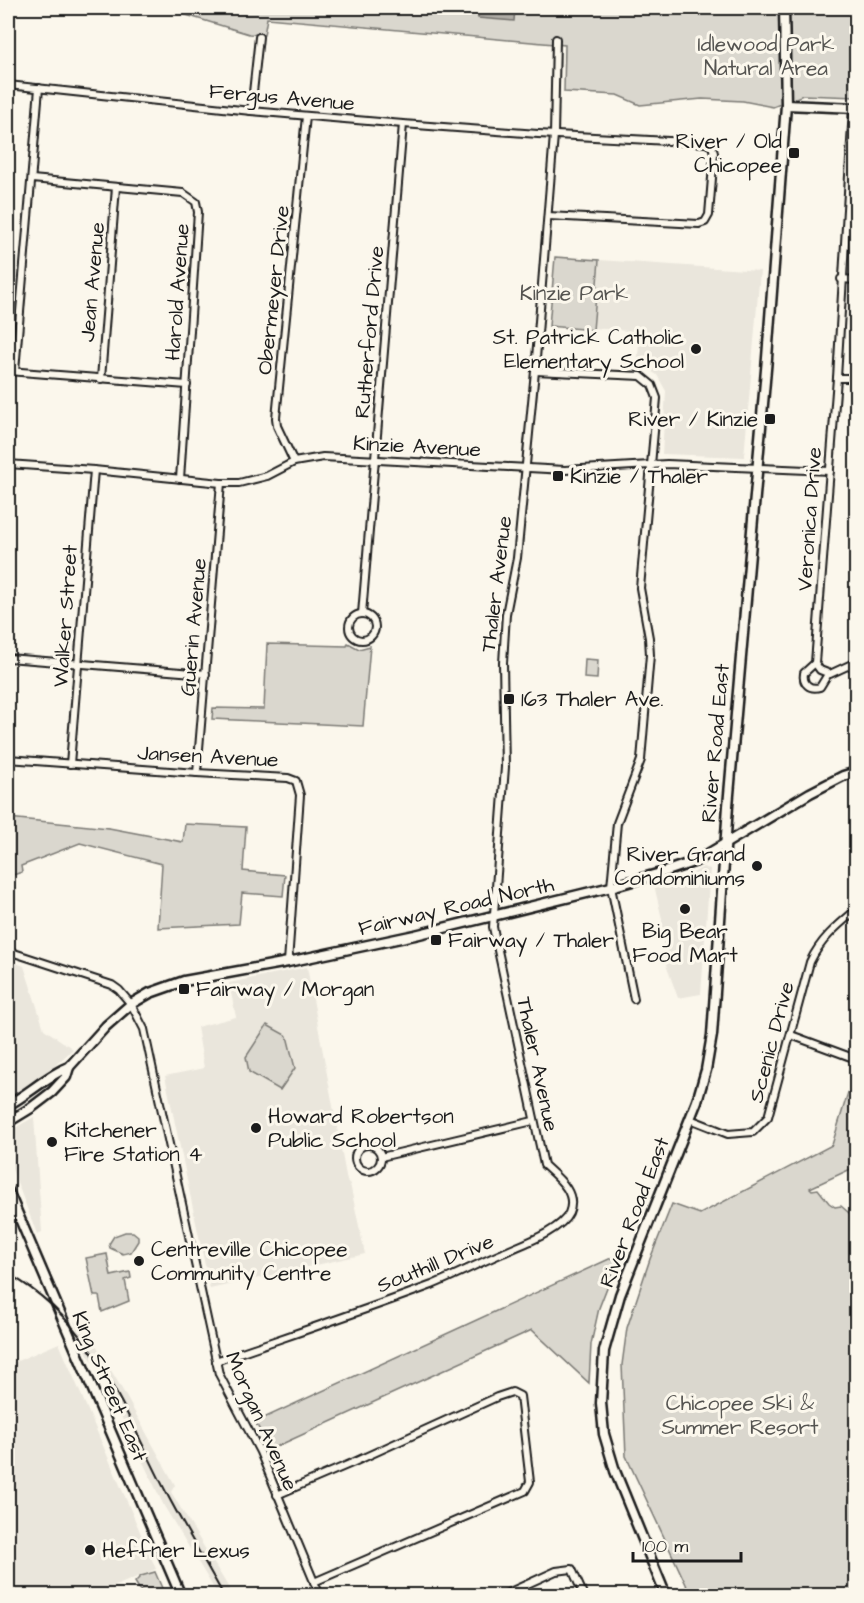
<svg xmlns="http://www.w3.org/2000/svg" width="864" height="1603" viewBox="0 0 864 1603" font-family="'Architects Daughter',sans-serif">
<rect width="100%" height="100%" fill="#fbf7ec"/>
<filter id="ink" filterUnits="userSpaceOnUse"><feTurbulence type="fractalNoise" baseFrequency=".0167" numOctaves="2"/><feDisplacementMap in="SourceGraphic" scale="12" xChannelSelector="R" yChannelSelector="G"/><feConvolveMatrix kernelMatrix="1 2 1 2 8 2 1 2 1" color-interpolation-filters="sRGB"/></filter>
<g filter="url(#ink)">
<g fill="#eae6dc">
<polygon points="599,260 760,271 744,457 662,454 666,391 657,375 648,369 637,366 640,332 593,328"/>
<polygon points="703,867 710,869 701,994 678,998 664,959 662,919 654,885 688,876"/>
<polygon points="8,960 24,966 44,1029 73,1049 46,1074 8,1098"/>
<polygon points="307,967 347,1181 350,1184 365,1254 210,1289 165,1076 204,1068 197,1027 236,1017 229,983"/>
<polygon points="34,1117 42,1232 37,1234 8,1159 8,1132"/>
<polygon points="74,1321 89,1333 122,1389 175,1485 171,1492 233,1595 218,1595 164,1506 98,1368 88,1355"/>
<polygon points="59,1343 156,1569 94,1595 8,1595 8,1365"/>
</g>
<g fill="#dad7ce" stroke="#7b7a75" stroke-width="1.5">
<polygon points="163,8 856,8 856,97 803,95 773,107 743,101 702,99 640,105 617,95 564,92 565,45 267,18 264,35 249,34"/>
<polygon points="555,257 599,260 593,330 549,326"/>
<polygon points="348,643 359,649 370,646 363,726 212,719 213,708 264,709 267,644 347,646"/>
<polygon points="585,659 598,660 597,679 584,678"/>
<polygon points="8,818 109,828 183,842 185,824 246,827 243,871 285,875 283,896 242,893 239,924 158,928 162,864 80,843 21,866 22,872 13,875 8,867"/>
<polygon points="267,1025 287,1036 295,1068 280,1090 249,1072 246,1057"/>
<polygon points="856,1066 855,1167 810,1188 812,1190 818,1189 829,1203 835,1207 841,1206 856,1219 856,1595 691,1595 626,1456 622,1365 627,1328 650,1259 672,1204 700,1214 832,1145"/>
<polygon points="125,1232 133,1232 138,1236 138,1241 131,1252 123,1254 110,1248 109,1244 114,1236"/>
<polygon points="107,1254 111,1276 130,1272 131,1278 125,1280 129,1301 102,1312 99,1296 94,1296 86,1258"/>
<polygon points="620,1254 599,1308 591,1344 589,1383 532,1330 271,1449 255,1422"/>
<polygon points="155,1572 165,1595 143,1595 135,1582 141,1576"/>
</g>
<polygon fill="#afaca5" stroke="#74726e" stroke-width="1.5" points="479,8 515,8 514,21 478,18"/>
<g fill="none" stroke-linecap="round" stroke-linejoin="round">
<g stroke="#1c1c1c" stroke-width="10">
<g id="street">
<polyline points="8,85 251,111 403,124 538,134 706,143 712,146 714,153 709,215 705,222 699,224 548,216"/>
<polyline points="853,108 837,378 815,663 820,670 830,674 856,662"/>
<polyline points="251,111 259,37"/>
<polyline points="32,179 183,193 196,202 198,212 180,479"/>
<polyline points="841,279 856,280"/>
<polyline points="8,371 187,385"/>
<polyline points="15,371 39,88"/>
<polyline points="535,371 641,376 652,385 657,398 640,588 649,638 650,655 641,760 617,823 611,887 634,999"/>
<polyline points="837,378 856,378"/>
<polyline points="101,379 116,187"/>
<polyline points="294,462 277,426 276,418 306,116"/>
<polyline points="8,464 94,470 221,483 239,483 267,476 294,462 323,457 565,470 667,464 830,471"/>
<circle cx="362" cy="627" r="13"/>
<polyline points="362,614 403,124"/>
<polyline points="8,658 206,674"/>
<path d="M815 663 804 673C802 684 810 690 820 687L828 674"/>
<polyline points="8,759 197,773 288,778 296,781 300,795 288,962"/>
<polyline points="70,764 94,470"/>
<polyline points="197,773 221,483"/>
<polyline points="8,951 112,985 119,990 131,1004 144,1029 219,1374 260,1452 320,1596"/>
<polyline points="791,1035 856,1059"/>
<path d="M690 1119 728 1134 753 1132 768 1117 810 962C821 939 837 926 856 910"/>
<circle cx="368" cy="1158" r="13"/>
<polyline points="381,1157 533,1121"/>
<path d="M216 1361C288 1336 360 1312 432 1285 456 1275 479 1263 503 1253 520 1245 561 1231 569 1213 578 1192 557 1177 544 1165L493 927 505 767 503 663 506 614 517 558 535 371 554 135 556 39"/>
<polyline points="277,1495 352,1463 497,1397 512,1392 520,1396 530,1482 525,1491 314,1582"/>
<polyline points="501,1596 556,1571 572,1569 584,1596"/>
</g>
</g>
<g stroke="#1c1c1c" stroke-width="13">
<g id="secondary">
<polyline points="786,105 856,108"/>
<path d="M8 1105C27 1095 51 1073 69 1067"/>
<polyline points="8,1122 31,1108 52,1092 66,1077 69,1067 106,1026 131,1004 150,993 184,981 288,962 415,935 611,887 664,872 696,861 810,793 843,776 856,772"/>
<polyline points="8,1191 181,1596"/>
<polyline points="666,1596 615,1471 604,1434 601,1403 604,1351 620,1295 697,1101 706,1070 712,1035 728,806 767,358 786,105 784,8"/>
</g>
</g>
<use href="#street" stroke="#fbf7ec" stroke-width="6"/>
<use href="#secondary" stroke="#fbf7ec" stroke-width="8"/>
<path stroke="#1c1c1c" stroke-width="2" d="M8 1274C91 1318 125 1412 166 1492 184 1527 205 1561 224 1596"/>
</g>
</g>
<g fill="#1c1c1c" stroke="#fbf7ec" stroke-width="2">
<rect x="788" y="147" width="12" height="12" rx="3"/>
<circle cx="696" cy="349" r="6"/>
<rect x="764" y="413" width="12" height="12" rx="3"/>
<rect x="552" y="470" width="12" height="12" rx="3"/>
<rect x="503" y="693" width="12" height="12" rx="3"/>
<circle cx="757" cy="866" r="6"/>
<circle cx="685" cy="909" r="6"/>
<rect x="430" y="934" width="12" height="12" rx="3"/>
<rect x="178" y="983" width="12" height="12" rx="3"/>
<circle cx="256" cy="1128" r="6"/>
<circle cx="52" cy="1142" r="6"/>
<circle cx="139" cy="1261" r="6"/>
<circle cx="90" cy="1550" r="6"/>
</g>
<g text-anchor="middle" stroke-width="6" stroke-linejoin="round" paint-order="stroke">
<g font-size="21" fill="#555451" stroke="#fbf7ec">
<text x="766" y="51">Idlewood Park<tspan x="766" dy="24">Natural Area</tspan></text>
<text x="574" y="300">Kinzie Park</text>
<text x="740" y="1410">Chicopee Ski &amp;<tspan x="740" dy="24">Summer Resort</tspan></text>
</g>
<g font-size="21" fill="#1c1c1c" stroke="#fbf7ec">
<text transform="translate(282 97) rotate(5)" y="7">Fergus Avenue</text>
<text transform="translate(92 282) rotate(-85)" y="7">Jean Avenue</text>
<text transform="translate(273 290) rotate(-84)" y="7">Obermeyer Drive</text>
<text transform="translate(177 292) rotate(-86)" y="7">Harold Avenue</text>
<text transform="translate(369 332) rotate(-85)" y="7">Rutherford Drive</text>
<text transform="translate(417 446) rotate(3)" y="7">Kinzie Avenue</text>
<text transform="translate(809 519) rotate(-86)" y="7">Veronica Drive</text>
<text transform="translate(496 584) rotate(-83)" y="7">Thaler Avenue</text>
<text transform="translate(65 616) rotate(-86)" y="7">Walker Street</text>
<text transform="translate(193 627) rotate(-85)" y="7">Guerin Avenue</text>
<text transform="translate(715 743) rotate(-85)" y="7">River Road East</text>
<text transform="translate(208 756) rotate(3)" y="7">Jansen Avenue</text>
<text transform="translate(456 906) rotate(-13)" y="7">Fairway Road North</text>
<text transform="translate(771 1042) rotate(-75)" y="7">Scenic Drive</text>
<text transform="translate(538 1064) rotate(78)" y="7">Thaler Avenue</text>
<text transform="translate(634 1212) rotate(-69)" y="7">River Road East</text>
<text transform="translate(435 1263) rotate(-22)" y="7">Southill Drive</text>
<text transform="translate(110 1386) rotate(67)" y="7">King Street East</text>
<text transform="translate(262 1421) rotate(66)" y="7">Morgan Avenue</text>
</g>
<g font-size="21" fill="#1c1c1c" stroke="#fbf7ec" text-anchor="start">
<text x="782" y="148" text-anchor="end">River / Old<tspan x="782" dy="24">Chicopee</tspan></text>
<text x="684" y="344" text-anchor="end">St. Patrick Catholic<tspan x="684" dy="24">Elementary School</tspan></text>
<text x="758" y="426" text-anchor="end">River / Kinzie</text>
<text x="570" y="483">Kinzie / Thaler</text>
<text x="521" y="706">163 Thaler Ave.</text>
<text x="745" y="861" text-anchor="end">River Grand<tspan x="745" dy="24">Condominiums</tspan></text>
<text x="685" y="938" text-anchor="middle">Big Bear<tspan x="685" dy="24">Food Mart</tspan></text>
<text x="448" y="947">Fairway / Thaler</text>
<text x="196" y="996">Fairway / Morgan</text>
<text x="268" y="1123">Howard Robertson<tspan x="268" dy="24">Public School</tspan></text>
<text x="64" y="1137">Kitchener<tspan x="64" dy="24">Fire Station 4</tspan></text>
<text x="151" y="1256">Centreville Chicopee<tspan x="151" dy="24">Community Centre</tspan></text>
<text x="102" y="1557">Heffner Lexus</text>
</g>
</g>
<rect width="864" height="1603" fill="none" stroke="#fbf7ec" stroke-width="30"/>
<rect x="15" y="15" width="834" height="1573" fill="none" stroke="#1c1c1c" stroke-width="2" filter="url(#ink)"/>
<path d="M633 1552v9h108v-9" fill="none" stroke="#1c1c1c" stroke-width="3"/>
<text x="642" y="1552" font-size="18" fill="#1c1c1c" stroke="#fbf7ec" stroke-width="4.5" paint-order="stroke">100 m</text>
</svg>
